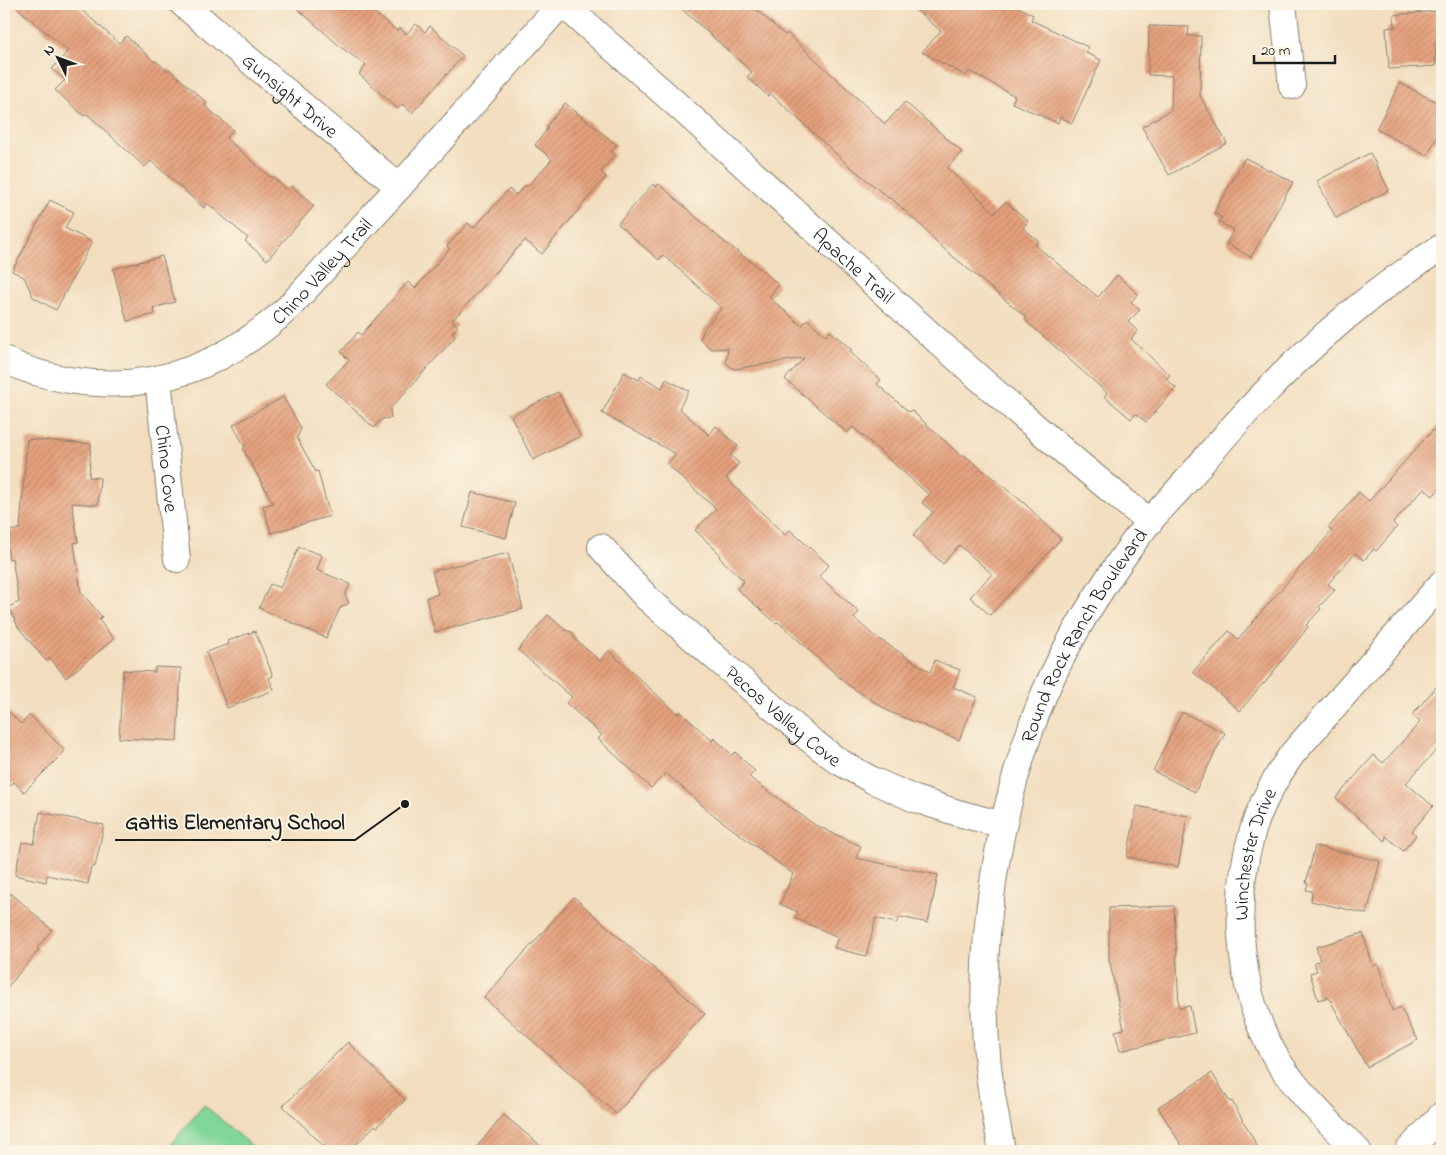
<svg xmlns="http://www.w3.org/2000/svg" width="1446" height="1155" viewBox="0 0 1446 1155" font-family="'Indie Flower',sans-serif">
<defs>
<pattern id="building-hatch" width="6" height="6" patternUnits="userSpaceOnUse" patternTransform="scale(1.25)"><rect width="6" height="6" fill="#e4a07b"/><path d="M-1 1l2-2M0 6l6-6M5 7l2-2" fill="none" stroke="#c3896a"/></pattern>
</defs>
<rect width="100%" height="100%" fill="#fcf5e5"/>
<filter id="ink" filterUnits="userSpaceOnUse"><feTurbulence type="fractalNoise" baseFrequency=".02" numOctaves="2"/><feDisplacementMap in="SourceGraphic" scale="10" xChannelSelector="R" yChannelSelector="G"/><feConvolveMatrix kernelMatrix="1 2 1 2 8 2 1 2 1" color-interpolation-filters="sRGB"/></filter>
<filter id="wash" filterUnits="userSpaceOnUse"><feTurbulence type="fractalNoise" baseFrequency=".0096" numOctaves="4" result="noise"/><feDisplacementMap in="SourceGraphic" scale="20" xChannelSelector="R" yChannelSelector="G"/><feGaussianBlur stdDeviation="1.12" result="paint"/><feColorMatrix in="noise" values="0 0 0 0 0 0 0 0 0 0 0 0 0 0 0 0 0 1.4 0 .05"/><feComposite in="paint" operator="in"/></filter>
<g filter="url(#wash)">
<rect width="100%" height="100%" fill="#f2debf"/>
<polygon fill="#81d699" stroke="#4e795a" points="204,1105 258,1151 165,1151"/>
<g id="blocks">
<g fill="url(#building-hatch)">
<polygon points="13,4 75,4 119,43 126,36 155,62 156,61 167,71 169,69 207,103 205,106 233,130 226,138 270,177 272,176 287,190 291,186 314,206 267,260 245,241 248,238 207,203 204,208 151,161 145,167 87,114 84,116 55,90 65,80 52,69 68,51"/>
<polygon points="292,4 364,4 397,31 400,28 406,34 416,24 425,32 430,26 463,56 412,113 402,104 398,109 359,74 366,65 342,48"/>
<polygon points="676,4 750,4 785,35 787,33 885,124 905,102 962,152 947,168 995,213 1006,202 1028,221 1023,228 1039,241 1035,245 1098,297 1117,275 1138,294 1131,302 1140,310 1128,322 1138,331 1131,339 1170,375 1166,379 1176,388 1146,422 1136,414 1131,419 1104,396 1107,393 1025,320 1027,318 937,243 929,235 929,233 891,198 890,199 847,164 771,94 768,96 747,77 752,72"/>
<polygon points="909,4 1013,4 1033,15 1031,20 1088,47 1086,53 1101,60 1072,123 1060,117 1058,123 1012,103 1015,96 969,71 966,76 922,52 941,31"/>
<polygon points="1436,11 1438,41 1435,41 1436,66 1389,69 1386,28 1395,27 1394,15"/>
<polygon points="1149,26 1189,27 1188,36 1201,36 1200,96 1227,143 1169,175 1142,127 1171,110 1172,76 1148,75"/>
<polygon points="1400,83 1442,105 1442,127 1427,156 1376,129"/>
<polygon points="565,103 617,145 611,152 615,155 601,172 606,176 542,254 525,240 452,321 458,326 452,332 456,336 390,409 391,418 382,419 374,428 326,384 349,360 341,352 358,332 361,335 408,282 415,288 450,249 447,246 468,223 474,228 509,189 516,195 525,186 528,186 552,159 535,145 548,128 546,127"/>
<polygon points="1370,153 1389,190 1336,218 1317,181"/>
<polygon points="1245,158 1293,182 1251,257 1226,243 1234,230 1219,222 1222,218 1214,213"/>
<polygon points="653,184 656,187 659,184 722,240 762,270 779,285 769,297 802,326 807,319 826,336 830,331 852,350 850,352 881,380 877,384 909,412 911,410 962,457 964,455 1024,503 1061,539 990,615 970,597 992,574 959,545 943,564 913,535 933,512 922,503 929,495 853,427 847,433 785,379 804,358 734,369 726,363 728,348 711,349 700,339 704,329 722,308 663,255 659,260 618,224"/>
<polygon points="50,200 74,212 65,228 92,242 56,310 33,297 24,277 12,271"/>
<polygon points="162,256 175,302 153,308 155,314 127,321 113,269"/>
<polygon points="624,372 639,380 641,376 662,388 666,379 689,391 679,408 709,435 716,426 738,446 730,455 739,463 726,478 785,535 790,530 829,565 819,576 859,612 854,618 873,635 930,672 935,660 960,670 953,687 977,697 959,740 890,712 848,685 778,622 776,623 737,589 744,581 719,557 720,554 695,530 716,509 667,464 676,454 602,413"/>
<polygon points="558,392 580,436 533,460 511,416"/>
<polygon points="283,397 301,428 297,438 316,472 318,471 330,516 271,533 263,506 273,503 243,449 245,447 233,425"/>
<polygon points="1442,420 1442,486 1433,496 1424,488 1393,523 1397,527 1376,551 1374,549 1364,560 1355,553 1328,584 1335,590 1319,607 1321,609 1306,625 1308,627 1264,684 1263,683 1240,711 1193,672 1229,631 1238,639 1332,531 1328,528 1359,492 1369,501"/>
<polygon points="27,439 91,444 89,477 100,478 98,505 72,503 78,542 74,543 81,592 102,617 99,620 114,639 66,678 50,658 46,661 18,627 9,607 19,602 12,558 9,559 6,538 10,538 9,531 20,529"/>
<polygon points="472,492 515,503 506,538 463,527"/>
<polygon points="299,547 322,555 317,570 350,584 345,595 349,603 340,608 326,638 259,608 270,584 280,588"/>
<polygon points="508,553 523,609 435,632 426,598 438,594 432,571"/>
<polygon points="548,615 565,630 572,632 576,640 600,661 609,651 678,714 681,712 712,741 714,738 732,755 735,752 755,771 749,777 815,825 861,846 856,858 938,875 928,923 901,917 896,923 876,918 866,956 834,948 838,937 795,918 798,912 780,904 793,874 711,813 666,773 651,788 598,739 602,735 566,703 572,697 518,650"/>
<polygon points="255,631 273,676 269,678 274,690 227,708 206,652 229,644 228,641"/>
<polygon points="155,667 181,668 177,741 119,738 123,670 155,672"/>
<polygon points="1442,680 1442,744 1406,783 1433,806 1412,831 1416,835 1403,851 1386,836 1385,841 1336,798 1374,755 1383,763 1420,722 1412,715"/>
<polygon points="4,707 21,724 30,715 65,751 24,792 14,782 4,792"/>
<polygon points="1182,712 1225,733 1195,792 1153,771"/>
<polygon points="1137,806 1188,816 1178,867 1127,857"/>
<polygon points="40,812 104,825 95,867 91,866 88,884 47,875 46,882 15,875 22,842 34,844"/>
<polygon points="1315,846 1380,861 1367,914 1311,901 1312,891 1306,890 1308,883 1306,883"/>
<polygon points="4,890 10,896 11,893 52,930 37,948 39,950 4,991"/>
<polygon points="574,897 705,1014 616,1114 484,998"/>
<polygon points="1174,906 1179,1008 1190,1006 1195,1033 1120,1051 1115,1031 1124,1029 1109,959 1109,908"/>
<polygon points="1363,933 1373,966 1378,964 1392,1011 1400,1007 1418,1040 1367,1067 1331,1002 1333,1001 1330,1001 1328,997 1318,1000 1310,973 1317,971 1314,962 1320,961 1316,947"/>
<polygon points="348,1042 405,1100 377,1127 375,1125 350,1151 329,1151 283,1106"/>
<polygon points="1212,1073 1230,1102 1232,1101 1260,1151 1185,1151 1175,1135 1158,1107"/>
<polygon points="504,1115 547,1151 473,1151"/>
</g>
</g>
</g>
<g filter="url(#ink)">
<use href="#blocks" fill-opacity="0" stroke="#877d6e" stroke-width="1"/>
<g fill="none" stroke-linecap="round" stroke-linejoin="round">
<g stroke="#877d6e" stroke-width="28">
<g id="street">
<path id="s1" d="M183 4 399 187"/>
<path id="s2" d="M563 4C610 46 658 87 704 129 851 262 995 398 1150 522"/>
<polyline points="1283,4 1292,86"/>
<path id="s3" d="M4 359C23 370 47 376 69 380 154 394 227 365 289 307L399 187 561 4"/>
<path id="s4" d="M158 379 177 559"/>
<path id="s5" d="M601 547 647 598 808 738 838 761 872 780 915 799 958 813 1003 825"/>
<path id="s6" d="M1002 1151C997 1123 991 1095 988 1066 975 945 998 804 1045 692 1064 649 1088 608 1114 570 1125 554 1137 537 1149 522 1162 507 1176 493 1189 478 1262 389 1344 308 1442 247"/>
<path id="s7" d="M1358 1151C1330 1123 1302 1097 1280 1064 1239 1001 1231 908 1251 837 1259 807 1275 778 1293 753L1442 583"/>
<polyline points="1408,1151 1442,1115"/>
</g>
</g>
<use href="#street" stroke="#fff" stroke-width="26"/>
</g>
</g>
<g text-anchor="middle" stroke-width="4" stroke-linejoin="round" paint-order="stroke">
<g font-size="20" fill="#1c1c1c" stroke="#fcf5e5">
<text dy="7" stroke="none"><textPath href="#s1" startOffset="141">Gunsight Drive</textPath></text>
<text dy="7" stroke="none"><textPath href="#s2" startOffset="391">Apache Trail</textPath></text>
<text dy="7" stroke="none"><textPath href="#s3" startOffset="358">Chino Valley Trail</textPath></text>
<text dy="7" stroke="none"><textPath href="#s4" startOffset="90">Chino Cove</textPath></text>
<text dy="7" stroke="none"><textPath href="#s6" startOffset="536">Round Rock Ranch Boulevard</textPath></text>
<text dy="7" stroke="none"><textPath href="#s5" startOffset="249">Pecos Valley Cove</textPath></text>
<text dy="7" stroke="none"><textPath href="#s7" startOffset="336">Winchester Drive</textPath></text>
</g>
</g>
<path fill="none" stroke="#1c1c1c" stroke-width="2" d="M405 804L355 840H115"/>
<circle fill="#1c1c1c" stroke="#fcf5e5" stroke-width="2" cx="405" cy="804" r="5"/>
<g font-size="21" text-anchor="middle" font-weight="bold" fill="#1c1c1c" stroke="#fcf5e5" stroke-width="4" stroke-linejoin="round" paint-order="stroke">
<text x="235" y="829">Gattis Elementary School</text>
</g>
<rect width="1446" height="1155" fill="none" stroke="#fcf5e5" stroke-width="20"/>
<g transform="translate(58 58) rotate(312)" stroke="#fcf5e5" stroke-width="4" paint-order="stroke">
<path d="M0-4L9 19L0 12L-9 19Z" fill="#1c1c1c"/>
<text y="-8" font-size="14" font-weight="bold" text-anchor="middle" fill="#1c1c1c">N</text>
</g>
<path d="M1254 55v8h81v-8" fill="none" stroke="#1c1c1c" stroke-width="2.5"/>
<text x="1261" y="55" font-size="15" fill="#1c1c1c" stroke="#fcf5e5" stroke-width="4" paint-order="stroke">20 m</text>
</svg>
